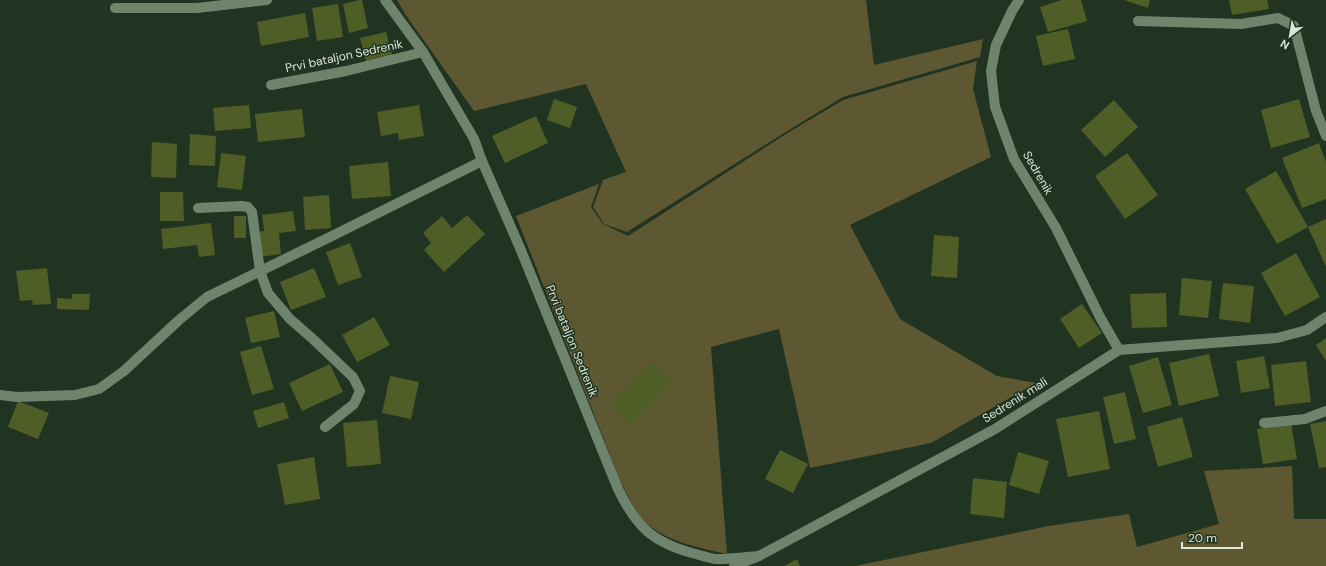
<svg xmlns="http://www.w3.org/2000/svg" width="1326" height="566" viewBox="0 0 1326 566" font-family="'DM Sans',sans-serif">
<rect width="100%" height="100%" fill="#213421"/>
<g fill="#5d5832">
<polygon points="397,0 866,0 874,65 983,39 980,57 843,97 784,133 627,232 604,224 593,207 603,180 626,172 586,84 474,111 405,14"/>
<path d="M977 61 973 89 991 157 850 225 900 319 997 376 1036 383 931 443 810 468 779 329 711 347 727 554C700 548 668 542 646 523 636 514 628 495 621 483L516 216 599 184 591 207 603 224 628 236 786 134 843 100Z"/>
<polygon points="1292,466 1294,519 1326,519 1326,566 855,566 1049,526 1129,514 1137,547 1219,524 1204,471"/>
</g>
<g fill="#4f5e26">
<polygon points="359,0 362,0 368,28 349,33 343,4"/>
<polygon points="1062,0 1081,0 1087,21 1048,32 1040,7"/>
<polygon points="1124,0 1150,0 1148,8"/>
<polygon points="1229,0 1267,0 1269,9 1232,15"/>
<polygon points="338,4 343,37 317,41 312,8"/>
<polygon points="305,13 309,37 261,46 257,22"/>
<polygon points="1068,29 1075,59 1043,66 1036,36"/>
<polygon points="386,32 393,58 367,65 360,38"/>
<polygon points="554,99 577,107 570,128 547,120"/>
<polygon points="1299,99 1310,137 1271,148 1261,110"/>
<polygon points="1114,100 1138,127 1105,157 1081,130"/>
<polygon points="249,105 251,128 215,131 213,108"/>
<polygon points="419,105 424,136 399,140 398,133 381,136 377,112"/>
<polygon points="302,109 305,137 258,142 255,114"/>
<polygon points="536,116 548,143 505,163 492,136"/>
<polygon points="190,134 216,136 215,166 189,165"/>
<polygon points="152,142 177,144 176,178 151,177"/>
<polygon points="1319,143 1326,162 1326,199 1302,208 1282,158"/>
<polygon points="221,153 246,156 242,190 217,187"/>
<polygon points="1127,153 1158,195 1125,219 1095,176"/>
<polygon points="388,162 391,196 352,199 349,166"/>
<polygon points="1276,171 1308,227 1326,219 1326,267 1308,227 1277,244 1245,189"/>
<polygon points="160,192 183,192 184,221 160,221"/>
<polygon points="329,195 331,228 305,230 303,197"/>
<polygon points="293,211 296,231 279,233 281,254 259,257 256,232 264,231 262,215"/>
<polygon points="467,215 485,234 444,272 424,250 431,243 423,233 442,216 452,228"/>
<rect x="234" y="216" width="12" height="22"/>
<polygon points="211,223 215,255 199,257 197,245 163,249 161,229"/>
<polygon points="934,235 959,237 957,278 931,276"/>
<polygon points="350,243 362,277 338,285 326,252"/>
<polygon points="1296,253 1320,297 1285,316 1261,273"/>
<polygon points="47,268 51,304 33,305 32,300 20,301 16,271"/>
<polygon points="314,268 326,297 291,310 280,282"/>
<polygon points="1182,278 1212,281 1208,318 1179,315"/>
<polygon points="1223,283 1254,286 1250,323 1219,319"/>
<polygon points="1166,293 1167,327 1132,328 1130,294"/>
<polygon points="72,294 90,294 89,310 57,309 57,298 72,299"/>
<polygon points="1082,304 1102,333 1079,348 1060,319"/>
<polygon points="274,311 280,337 251,343 245,318"/>
<polygon points="374,317 390,345 357,362 342,335"/>
<polygon points="1326,338 1326,361 1316,345"/>
<polygon points="261,346 274,389 252,395 240,352"/>
<polygon points="1209,354 1219,396 1179,406 1169,363"/>
<polygon points="1264,356 1270,388 1241,393 1236,361"/>
<polygon points="1158,357 1172,405 1143,413 1129,366"/>
<polygon points="1306,361 1311,402 1275,406 1271,365"/>
<polygon points="651,362 672,383 631,425 610,404"/>
<polygon points="330,364 343,392 302,411 289,383"/>
<polygon points="390,376 419,382 411,419 382,413"/>
<polygon points="1125,392 1136,439 1114,444 1103,397"/>
<polygon points="18,401 49,413 38,439 8,427"/>
<polygon points="284,402 289,418 258,428 253,411"/>
<polygon points="1099,411 1110,469 1068,477 1056,419"/>
<polygon points="1182,417 1193,457 1158,467 1147,427"/>
<polygon points="377,420 381,464 347,467 343,423"/>
<polygon points="1326,421 1326,467 1319,468 1310,424"/>
<polygon points="1291,423 1297,459 1263,464 1257,429"/>
<polygon points="780,450 808,464 793,493 765,479"/>
<polygon points="1018,452 1049,461 1039,494 1009,485"/>
<polygon points="314,457 320,499 285,505 277,464"/>
<polygon points="973,478 1007,482 1004,518 970,514"/>
<polygon points="797,559 800,566 784,566"/>
</g>
<g fill="none" stroke-linecap="round" stroke-linejoin="round">
<g stroke="#6f846d" stroke-width="10">
<path d="M385 0 423 52 474 139 482 161 520 248 618 489C636 526 652 542 692 553 700 555 708 558 716 559 730 559 745 557 759 556"/>
<polyline points="1019,0 1012,11 996,45 991,71 995,107 1014,159 1056,228 1100,317 1119,350"/>
<polyline points="115,8 197,8 267,0"/>
<polyline points="1138,21 1241,24 1278,18 1294,26 1316,111 1326,136"/>
<polyline points="271,85 346,71 423,52"/>
<polyline points="198,208 242,206 248,207 252,212 260,271 268,293 290,319 313,339 353,377 360,391 354,404 325,427"/>
<polyline points="0,395 17,397 75,395 99,389 124,371 179,320 207,297 330,237 482,161"/>
<polyline points="1264,423 1305,419 1326,411"/>
<polyline points="734,566 759,556 995,429 1119,350 1277,338 1307,330 1326,317"/>
</g>
</g>
<g text-anchor="middle" stroke-width="3" stroke-linejoin="round" paint-order="stroke">
<g font-size="12" fill="#d9e5d9" stroke="#213421">
<text transform="translate(344 56) rotate(-12)" y="4">Prvi bataljon Sedrenik</text>
<text transform="translate(1038 173) rotate(60)" y="4">Sedrenik</text>
<text transform="translate(572 341) rotate(68)" y="4">Prvi bataljon Sedrenik</text>
<text transform="translate(1015 400) rotate(-32)" y="4">Sedrenik mali</text>
</g>
</g>
<g transform="translate(1290 36) rotate(211)" stroke="#213421" stroke-width="3" paint-order="stroke">
<path d="M0-3L7 15L0 10L-7 15Z" fill="#d9e5d9"/>
<text y="-6" font-size="11" font-weight="bold" text-anchor="middle" fill="#d9e5d9">N</text>
</g>
<path d="M1182 542v6h60v-6" fill="none" stroke="#d9e5d9" stroke-width="2"/>
<text x="1188" y="542" font-size="12" fill="#d9e5d9" stroke="#213421" stroke-width="3" paint-order="stroke">20 m</text>
</svg>
